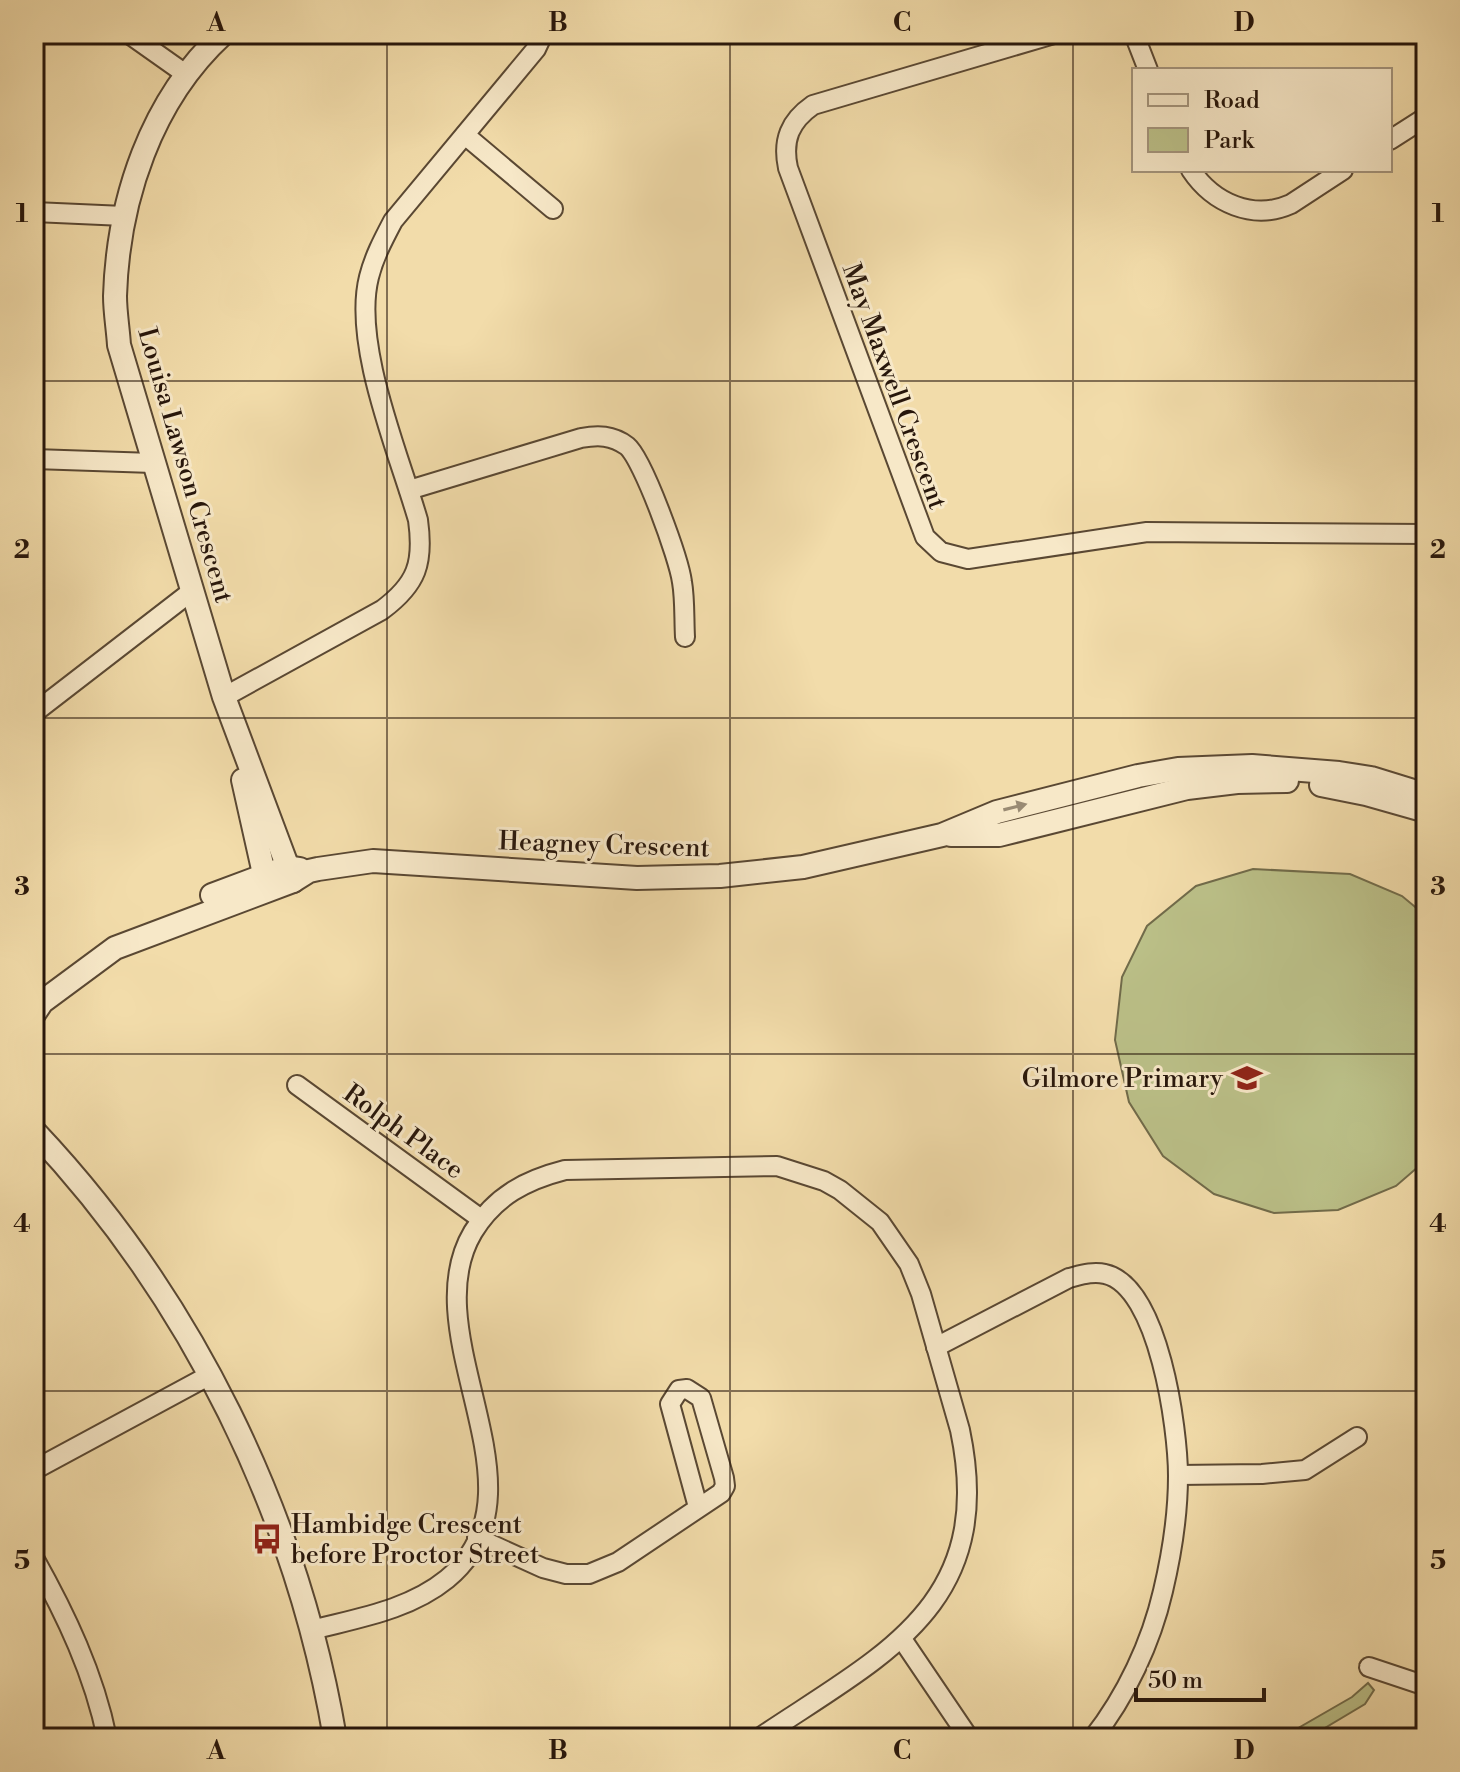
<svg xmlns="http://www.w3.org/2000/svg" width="1460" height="1772" viewBox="0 0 1460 1772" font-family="'Libre Bodoni',serif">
<rect width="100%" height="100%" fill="#f2dcaa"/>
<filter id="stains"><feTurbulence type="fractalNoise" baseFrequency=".0025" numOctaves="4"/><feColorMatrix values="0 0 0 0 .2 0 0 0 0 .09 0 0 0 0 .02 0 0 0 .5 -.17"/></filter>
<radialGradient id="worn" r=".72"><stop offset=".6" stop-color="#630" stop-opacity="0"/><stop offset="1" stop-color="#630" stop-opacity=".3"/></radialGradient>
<g fill="#bbc088" stroke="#716b4a" stroke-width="2">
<polygon points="1253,869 1350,874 1402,896 1426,916 1426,1160 1396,1186 1338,1210 1274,1213 1214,1194 1163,1156 1129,1102 1115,1040 1122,977 1147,926 1196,886"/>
<polygon points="1368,1683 1374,1690 1365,1704 1308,1738 1281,1738 1352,1697"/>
</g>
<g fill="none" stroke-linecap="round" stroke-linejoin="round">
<g stroke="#5a4833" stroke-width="22">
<g id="minor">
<polyline points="129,34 187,75"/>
<path d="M1054 34 813 105C790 121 782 140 788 168L925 537 941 552 968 559 1147 532 1426 534"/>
<polyline points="1134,34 1148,70"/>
<polyline points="465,135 553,209"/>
<polyline points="1390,140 1426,117"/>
<path d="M1191 170C1213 203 1253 221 1291 204L1343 170"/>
<polyline points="34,212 124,216"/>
<polyline points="34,459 153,463"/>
<path d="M409 490 581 438C598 435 612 435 627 446 643 459 679 559 682 582 685 599 684 619 685 637"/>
<path d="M224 697 382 610C417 584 424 563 418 520 399 454 352 344 369 277 374 257 383 240 393 221L536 49 543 34"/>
<polyline points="34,713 192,591"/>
<polyline points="297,1085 481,1219"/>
<path d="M936 1347 1069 1278C1081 1275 1093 1271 1105 1274 1159 1286 1178 1429 1178 1476 1178 1514 1172 1553 1163 1591 1151 1643 1126 1696 1093 1738"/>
<polyline points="34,1470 210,1375"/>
<polyline points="1178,1475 1262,1474 1305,1470 1357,1437"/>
<polyline points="477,1538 543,1568 566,1574 589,1574 618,1562 721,1493 725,1486 724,1478 701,1398 687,1389 679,1390 670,1404 698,1507"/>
<path d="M34 1558C66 1615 94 1674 107 1738"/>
<path d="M312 1630C358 1618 409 1610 447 1579 554 1491 411 1336 473 1232 495 1196 526 1180 565 1170L777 1166 824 1181 840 1190 880 1222 909 1264 921 1294 960 1430C997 1606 882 1655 759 1738"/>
<polyline points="902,1639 969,1738"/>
<polyline points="1369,1667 1426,1686"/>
</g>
</g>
<g stroke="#5a4833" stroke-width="26">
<g id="tertiary">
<path d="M223 34C151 100 118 200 115 296 115 312 118 329 119 345L224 697 293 881"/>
<polyline points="243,780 267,887"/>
<polyline points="1321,785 1366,794 1426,811"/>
<polyline points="951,835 999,835 1187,788 1237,782 1287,781"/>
<polyline points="212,895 287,867 300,869"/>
<polyline points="34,1014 42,1002 115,948 293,881 309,871 318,869 373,861 637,878 720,876 803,867 942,835 997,812 1138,776 1178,769 1252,766 1339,773 1371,778 1426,795"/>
<path d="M34 1131C191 1297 297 1513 335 1738"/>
</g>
</g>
<use href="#minor" stroke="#f7e8c8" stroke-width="18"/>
<use href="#tertiary" stroke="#f7e8c8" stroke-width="22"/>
</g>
<defs><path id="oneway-solid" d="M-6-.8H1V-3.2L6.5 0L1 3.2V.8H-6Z" transform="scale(2)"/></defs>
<use fill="#998a73" href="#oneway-solid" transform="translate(1015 807) rotate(-14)"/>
<path fill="none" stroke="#27160b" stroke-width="2" stroke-opacity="0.55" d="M387 34V1738M730 34V1738M1073 34V1738M34 381H1426M34 718H1426M34 1054H1426M34 1391H1426"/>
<defs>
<g id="school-bare" transform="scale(2.4)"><path d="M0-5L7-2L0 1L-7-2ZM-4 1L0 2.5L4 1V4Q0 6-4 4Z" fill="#8f2418" stroke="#f7e8c8" stroke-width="2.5" paint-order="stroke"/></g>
<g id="bus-bare" transform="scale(2.4)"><path d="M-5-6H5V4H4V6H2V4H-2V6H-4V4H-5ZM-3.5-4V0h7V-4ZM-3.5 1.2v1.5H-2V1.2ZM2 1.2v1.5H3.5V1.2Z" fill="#8f2418" stroke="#f7e8c8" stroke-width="2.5" paint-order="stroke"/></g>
</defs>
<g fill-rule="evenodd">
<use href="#school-bare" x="1247" y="1078"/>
<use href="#bus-bare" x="267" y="1539"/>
</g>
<g text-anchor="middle" stroke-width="6" stroke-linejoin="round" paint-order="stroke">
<g font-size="26" fill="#27160b" stroke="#f7e8c8">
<text transform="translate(895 386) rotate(70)" y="9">May Maxwell Crescent</text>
<text transform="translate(186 465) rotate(74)" y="9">Louisa Lawson Crescent</text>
<text transform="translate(604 844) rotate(2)" y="9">Heagney Crescent</text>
<text transform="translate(404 1131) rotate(36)" y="9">Rolph Place</text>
</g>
<g font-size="26" fill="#27160b" stroke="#f7e8c8" text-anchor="end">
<text x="1223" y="1087">Gilmore Primary</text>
<text x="291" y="1533" text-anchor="start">Hambidge Crescent<tspan x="291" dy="30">before Proctor Street</tspan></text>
</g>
</g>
<rect width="1460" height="1772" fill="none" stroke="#f2dcaa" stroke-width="88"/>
<rect x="1132" y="68" width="260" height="104" fill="#f7e8c8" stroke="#a4947c" stroke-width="2"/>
<rect x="1148" y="94" width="40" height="12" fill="#f7e8c8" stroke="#a4947c" stroke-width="2"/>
<text x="1204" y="108" font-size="24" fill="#27160b">Road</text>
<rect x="1148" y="128" width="40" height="24" fill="#bbc088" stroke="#a4947c" stroke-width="2"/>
<text x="1204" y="148" font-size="24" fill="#27160b">Park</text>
<path d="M1136 1688v12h128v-12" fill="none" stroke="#27160b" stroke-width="4"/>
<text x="1148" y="1688" font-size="24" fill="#27160b" stroke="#f7e8c8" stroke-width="6" paint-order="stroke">50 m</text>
<rect x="44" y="44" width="1372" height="1684" fill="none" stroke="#27160b" stroke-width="3"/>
<g font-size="26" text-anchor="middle" font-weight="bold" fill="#27160b">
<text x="216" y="31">A</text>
<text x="558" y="31">B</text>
<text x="902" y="31">C</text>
<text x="1244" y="31">D</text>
<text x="22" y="222">1</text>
<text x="1438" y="222">1</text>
<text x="22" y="558">2</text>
<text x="1438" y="558">2</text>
<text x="22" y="895">3</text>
<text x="1438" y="895">3</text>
<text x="22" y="1232">4</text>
<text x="1438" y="1232">4</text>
<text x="22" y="1569">5</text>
<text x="1438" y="1569">5</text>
<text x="216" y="1759">A</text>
<text x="558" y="1759">B</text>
<text x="902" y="1759">C</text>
<text x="1244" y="1759">D</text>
</g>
<rect width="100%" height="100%" filter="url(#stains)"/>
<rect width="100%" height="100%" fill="url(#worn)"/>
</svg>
